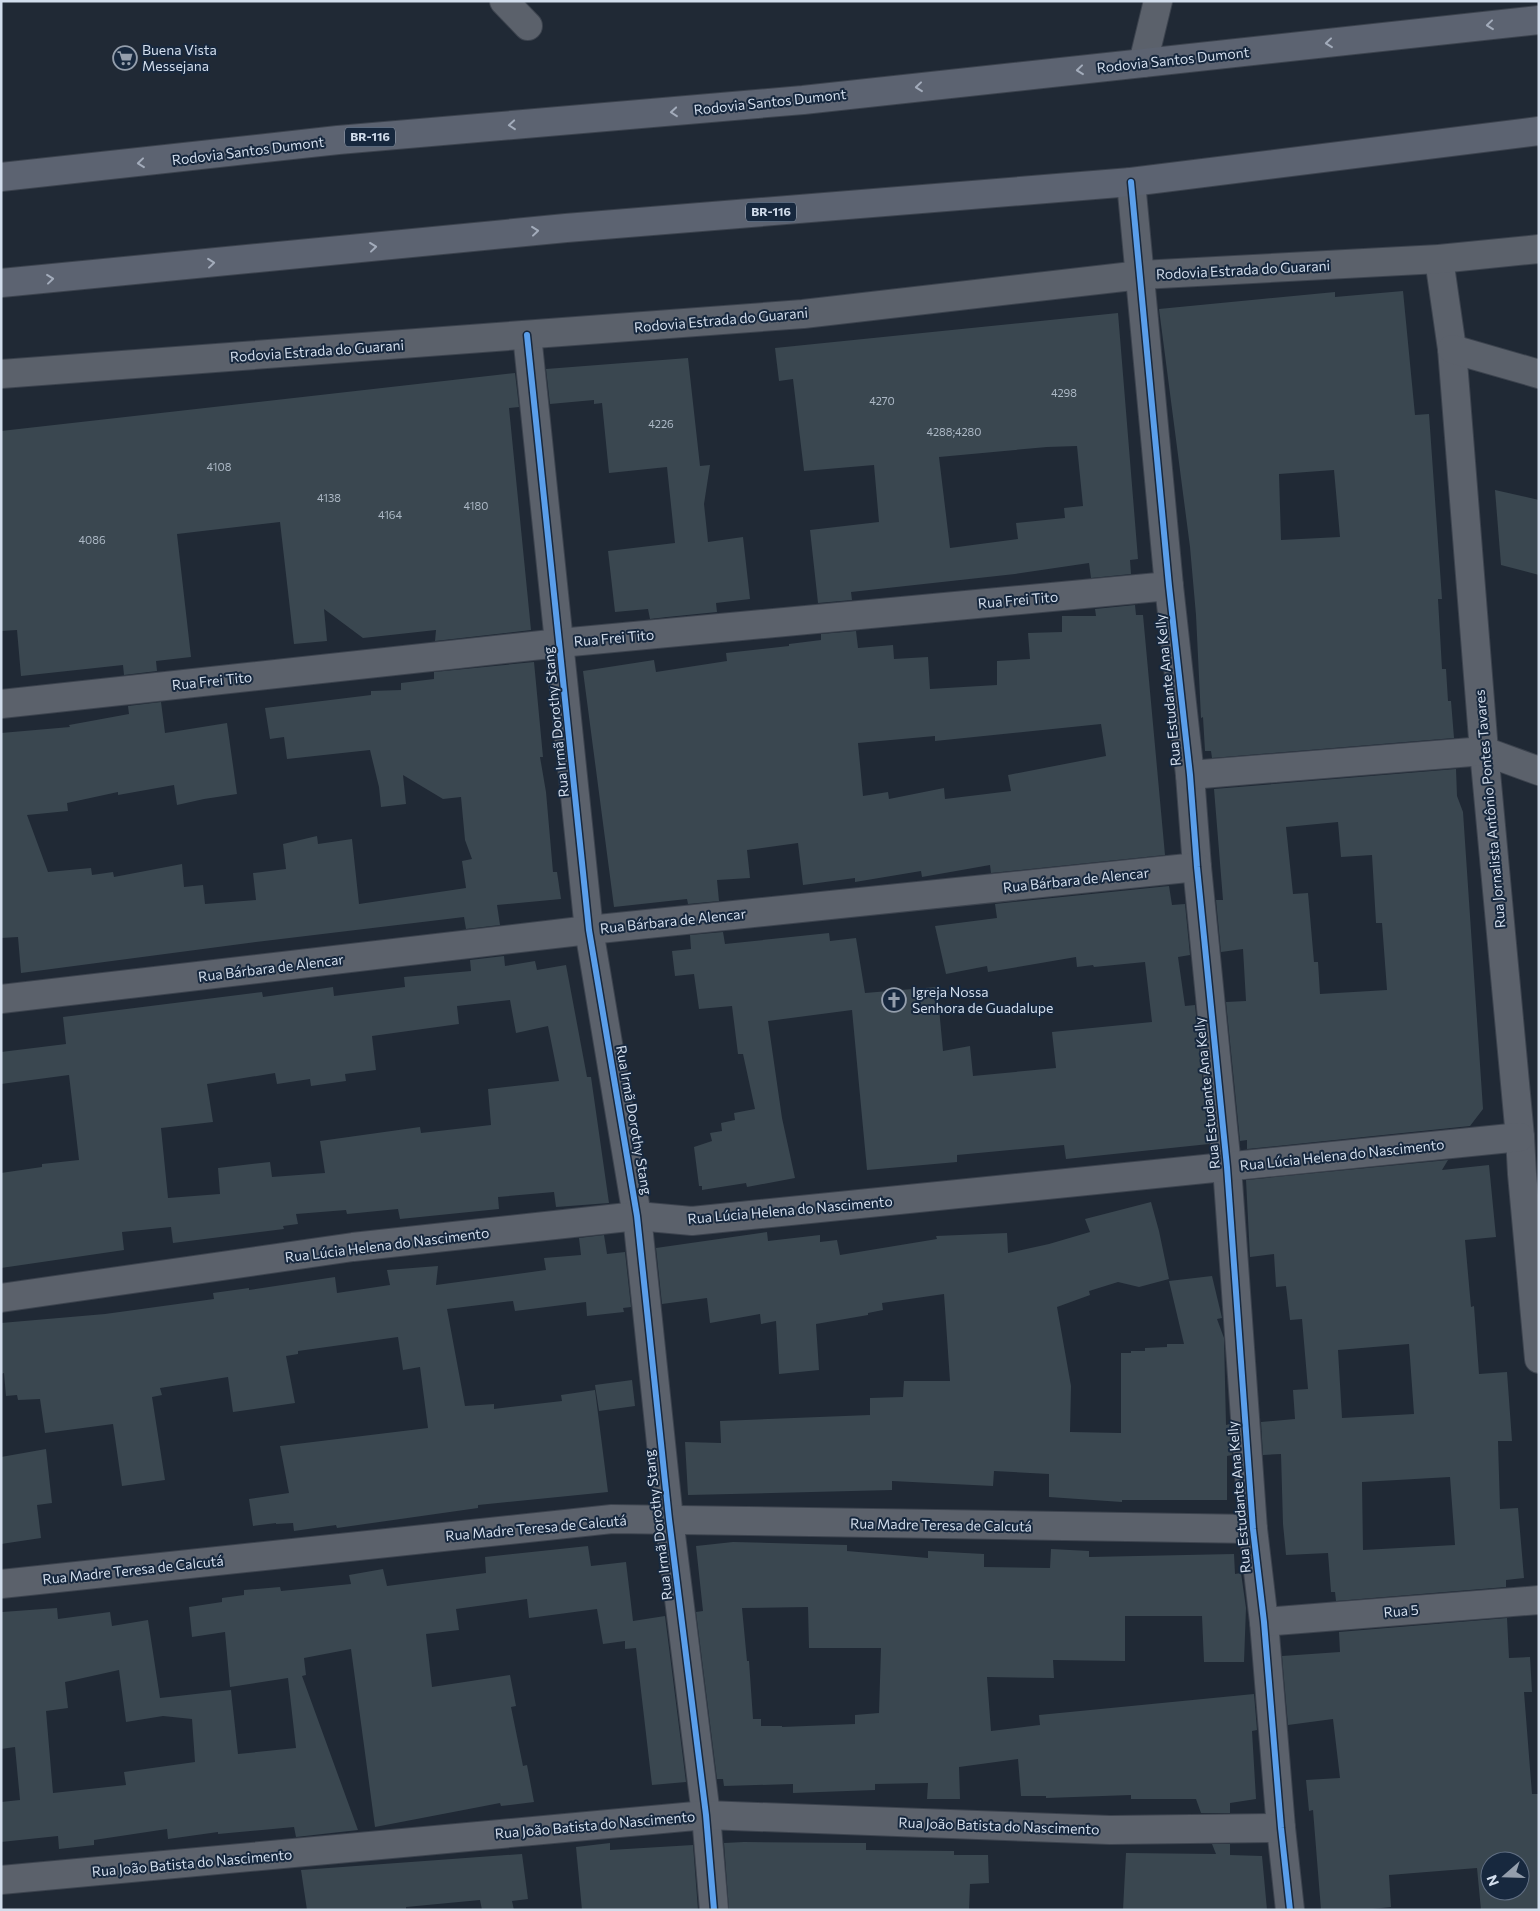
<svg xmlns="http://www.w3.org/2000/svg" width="1540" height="1911" viewBox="0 0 1540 1911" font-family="Commissioner,sans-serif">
<rect width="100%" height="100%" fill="#202935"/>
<g fill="#3a4750" fill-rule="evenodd">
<path d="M1403 291 1415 415 1429 414 1442 599H1438L1442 669H1446L1448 701H1451L1454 738 1212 758 1211 751H1205L1203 717 1201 718 1196 615 1190 547 1159 309 1335 292V297ZM1334 470 1340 537 1281 540 1279 474Z"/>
<path d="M1118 313 1138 559 1130 560 1131 574 1091 578 1089 563 1015 574 851 592 852 600 818 603 810 530 879 522 874 465 804 471 793 379 779 381 775 348ZM1077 446 1083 506 1064 508 1065 518 1016 523 1018 539 950 548 939 457 1047 447Z"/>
<polygon points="688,358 700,466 710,465 704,504 708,542 743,537 750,599 716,603 717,612 667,617 650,619 648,609 615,612 608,551 675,543 667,467 609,473 602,403 594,404 594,400 550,404 546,369"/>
<polygon points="515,373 519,407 509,408 531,630 435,641 436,630 363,638 324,609 327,641 294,644 280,522 177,534 191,657 156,661 157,671 124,675 123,665 21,676 17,630 1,631 1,431"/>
<polygon points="1495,490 1539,500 1539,575 1501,565"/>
<path d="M1135 605 1136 615H1143L1165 855 991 873 990 865 922 877 921 871 855 882V878L803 885 798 843 747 850 750 878 717 880 719 901 688 904 687 899 614 907 583 671 654 660 656 672 727 661 726 653 789 646V644L821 640V634L856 631 858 648 893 645 894 659 928 657 930 689 997 685V661L1030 659 1028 633 1062 632V616H1096L1095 609ZM1101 724 1106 756 1008 775 1011 791 945 799 944 788 889 799 888 792 863 796 858 743 935 736V741Z"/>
<polygon points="534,662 543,757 540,757 546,792 553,872 557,872 561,899 497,905 500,925 466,929 464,917 256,942 21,973 18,937 1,938 1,733 70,727 69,725 129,714 128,706 161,702 165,733 227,723 237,794 204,799 177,805 174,785 118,795 118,792 67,803 68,811 27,815 48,872 91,868 92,875 113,872 114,877 182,864 184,887 203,885 205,904 256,900 253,873 286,869 283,844 317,836 318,844 352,839 359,904 466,888 462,861 472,859 465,840 461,797 443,799 403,775 406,804 381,807 379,787 370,750 287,759 284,737 270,739 265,708 371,695 371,691 401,690 401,683 434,679 434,672"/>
<path d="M1456 769 1457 796 1463 812 1483 1109 1470 1126 1247 1149V1140L1240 1141 1226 1002 1246 1001 1243 949 1221 952 1216 900H1223L1214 789ZM1338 822 1341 857 1372 855 1376 923H1382L1387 990 1320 994 1318 962H1314L1308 893 1293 894 1286 827Z"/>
<polygon points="1169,886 1172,905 1185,904 1190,955 1178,957 1185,1006 1195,1005 1209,1144 1066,1159 1064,1145 957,1155 957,1162 867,1170 852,1010 768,1021 782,1118 795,1178 747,1187 746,1183 702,1190 702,1186 699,1186 694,1147 712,1141 710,1133 722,1131 721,1123 735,1120 734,1113 755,1109 743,1054 738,1054 732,1006 699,1009 694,974 675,976 672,951 691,949 690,935 723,932 725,944 829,933 830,941 856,938 865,993 937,987 943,1051 970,1046 973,1076 1056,1068 1052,1032 1152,1022 1145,962 1094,967 1093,965 1077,967 1076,957 988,972 987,966 946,974 935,926 997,918 995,904"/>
<path d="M504 956 505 966 535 961 537 970 566 965 587 1077H591L609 1203 556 1207 554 1192 498 1197 499 1209 400 1219 398 1209 347 1214 346 1210 296 1214 298 1224 283 1226 284 1229 173 1243 171 1227 122 1232 124 1250 1 1268V1173L42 1167V1164L79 1160 69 1075 1 1084V1052L66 1044 63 1017 262 992 263 997 333 987 334 996 405 987 404 977 471 971 470 960ZM510 1000 516 1033 548 1026 559 1081 488 1089 491 1125 421 1133 420 1127 320 1141 325 1173 272 1177 270 1162 218 1168 220 1194 168 1198 161 1128 213 1122 207 1084 275 1073 277 1084 310 1079 311 1086 346 1081 345 1074 376 1070 372 1036 459 1024 457 1006Z"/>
<path d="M1448 1160 1442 1170 1489 1165 1496 1237 1465 1240 1471 1307 1474 1306 1479 1374 1507 1372 1512 1441H1498L1500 1509 1518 1508 1524 1578 1506 1580V1587L1336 1601 1335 1592H1331L1328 1553 1286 1555 1283 1524 1281 1454 1263 1455 1261 1422 1295 1419 1293 1390 1308 1389 1302 1319 1290 1320 1286 1286 1276 1287 1274 1254 1250 1257 1246 1180ZM1409 1344 1414 1414 1342 1418 1338 1350ZM1450 1477 1455 1545 1363 1550 1362 1482Z"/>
<polygon points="1151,1202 1159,1231 1169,1279 1139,1287 1118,1282 1089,1291 1090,1295 1057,1307 1071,1386 1070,1432 1121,1433 1121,1353 1131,1353 1131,1351 1145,1351 1145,1348 1167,1347 1167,1344 1184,1344 1169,1281 1212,1276 1222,1318 1217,1319 1224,1338 1226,1425 1230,1424 1232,1455 1227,1456 1227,1500 1122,1500 1122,1502 1049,1497 1049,1474 994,1471 993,1486 892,1481 892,1490 688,1495 685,1442 721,1443 720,1421 870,1415 870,1398 903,1397 904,1381 950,1381 944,1294 882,1303 883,1310 868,1313 868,1315 816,1324 819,1370 779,1374 776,1321 761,1324 760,1314 710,1323 707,1298 662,1304 656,1248 767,1232 768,1241 820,1235 820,1242 837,1240 840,1255 937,1239 936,1236 1007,1233 1008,1253 1049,1244 1090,1232 1085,1219"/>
<polygon points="604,1235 607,1254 625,1252 631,1307 623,1308 624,1312 587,1316 586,1302 515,1311 513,1301 447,1309 465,1406 494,1404 494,1409 562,1401 561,1395 595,1390 608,1492 478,1505 478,1508 337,1528 336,1525 294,1531 293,1523 276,1524 276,1523 253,1526 249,1499 289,1493 280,1446 428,1428 420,1367 403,1370 398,1337 298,1351 298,1354 286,1356 295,1403 233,1412 228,1377 160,1388 162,1395 152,1397 165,1480 122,1486 113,1424 45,1433 40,1399 18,1400 17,1395 6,1396 4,1373 1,1374 1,1323 105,1314 214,1299 213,1293 249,1288 249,1290 335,1277 337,1293 390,1285 387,1270 438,1266 436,1285 546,1270 544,1258 581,1255 579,1238"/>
<polygon points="632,1380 635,1406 599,1411 595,1385"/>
<polygon points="46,1449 52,1503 37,1505 41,1538 1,1544 1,1457"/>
<path d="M733 1542 847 1545V1551L928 1558V1551L984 1554V1567L1050 1568 1051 1549 1089 1551V1557L1234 1554 1235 1574 1241 1573 1246 1608 1244 1662H1204L1202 1616H1125V1661L1053 1660 1054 1678 987 1677 991 1731 1040 1725 1039 1715 1254 1694 1257 1730 1252 1731 1256 1799 1230 1803V1813H1201L1196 1799H1131V1795L1046 1798V1796H1021L1018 1759 959 1767 960 1799H927L928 1783 875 1784V1790L793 1793V1784L724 1786 723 1779H717L696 1612 703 1611 696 1546ZM808 1607 809 1648H881L879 1713 855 1715V1724L782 1727V1726H761V1719H753L749 1661H747L742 1608Z"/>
<path d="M588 1546 591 1566 626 1562 633 1621 665 1616 686 1782 652 1785 636 1648 625 1649V1641L603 1644 597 1609 529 1618 527 1599 456 1609 459 1630 426 1634 432 1687 510 1675 516 1706 511 1707 523 1766 527 1765 534 1802 501 1806 500 1803 375 1827 351 1649 304 1658 306 1675 302 1676 358 1830 296 1837 294 1827 218 1834V1832L168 1839 167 1829 94 1840V1845L59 1849 58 1836 1 1842V1802L20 1800 15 1747 1 1749 2 1612 57 1608 58 1619 110 1612 112 1626 148 1620 160 1698 231 1690 238 1754 296 1748 288 1678 230 1687 225 1632 192 1637 189 1607 222 1602V1598L244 1595V1590L280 1587 281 1591 351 1584 349 1575 383 1569 387 1586 486 1573 485 1557ZM119 1670 126 1722 163 1716 192 1719 195 1762 124 1772 126 1785 53 1793 46 1711 68 1708 65 1682Z"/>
<path d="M1507 1618 1509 1658 1530 1657 1532 1692H1524L1532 1794H1539V1910H1481L1477 1868 1389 1875 1391 1907 1363 1910H1321L1313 1810 1309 1811 1306 1780 1340 1778 1333 1719 1288 1725 1282 1656 1340 1652 1339 1632ZM1490 1861H1520V1891H1490Z"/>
<polygon points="744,1842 866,1843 866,1850 954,1851 954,1855 988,1855 989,1883 970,1884 969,1910 729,1910 724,1843"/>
<polygon points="610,1843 610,1850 693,1845 698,1910 582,1910 576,1847"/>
<polygon points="1212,1844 1230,1844 1230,1855 1262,1856 1267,1910 1123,1910 1126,1853 1216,1854"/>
<polygon points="522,1854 528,1899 512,1901 514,1910 482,1910 480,1900 406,1907 406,1910 307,1910 301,1870"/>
</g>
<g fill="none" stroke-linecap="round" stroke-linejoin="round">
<g stroke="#3c434e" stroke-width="30">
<g id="minor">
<polyline points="504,1 528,26"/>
<polyline points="1143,63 1158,1"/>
<polyline points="1131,182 1169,586 1190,775 1197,867 1227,1167 1253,1529 1264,1622 1281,1828 1290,1910"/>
<polyline points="1439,259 1452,349 1484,751 1520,1137 1522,1174 1539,1359"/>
<polyline points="527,335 589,930 637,1216 669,1519 706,1815 714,1910"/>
<polyline points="1452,349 1539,374"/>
<polyline points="1,374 803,314 1141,275 1439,259 1539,249"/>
<polyline points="1,704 560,643 1169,586"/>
<polyline points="1190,775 1484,751 1539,771"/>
<polyline points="1,999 589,930 1197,867"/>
<polyline points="1,1298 353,1247 637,1216 692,1221 1520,1137"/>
<polyline points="1,1584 612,1519 1253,1529"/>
<polyline points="1264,1622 1539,1600"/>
<polyline points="1,1880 706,1815 1110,1830 1281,1828"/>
</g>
</g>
<g stroke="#3c434e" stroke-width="30">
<g id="highway">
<polyline points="1,177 338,140 803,100 1539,20"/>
<polyline points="1,283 566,228 1131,182 1539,131"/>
</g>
</g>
<use href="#minor" stroke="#5b616b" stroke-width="28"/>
<use href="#highway" stroke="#5c6371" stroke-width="28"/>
<g stroke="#17283e" stroke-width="9">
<g id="cycleway">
<polyline points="1131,182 1169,586 1190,775 1197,867 1227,1167 1253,1529 1264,1622 1281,1828 1290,1910"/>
<polyline points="527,335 589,930 637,1216 669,1519 706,1815 714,1910"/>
</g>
</g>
<use href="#cycleway" stroke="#5a9eea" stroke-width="6"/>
</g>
<defs><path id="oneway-chevron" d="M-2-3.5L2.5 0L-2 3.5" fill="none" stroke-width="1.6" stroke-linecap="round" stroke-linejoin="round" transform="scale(1.25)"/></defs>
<g stroke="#a3acbb">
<use href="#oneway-chevron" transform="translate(1490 25) rotate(174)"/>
<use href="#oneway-chevron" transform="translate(1329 43) rotate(174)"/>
<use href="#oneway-chevron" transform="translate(1080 70) rotate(174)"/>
<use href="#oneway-chevron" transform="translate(919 87) rotate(174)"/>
<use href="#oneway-chevron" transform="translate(674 112) rotate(175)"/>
<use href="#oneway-chevron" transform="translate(512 125) rotate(175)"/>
<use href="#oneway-chevron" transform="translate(141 163) rotate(174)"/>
<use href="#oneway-chevron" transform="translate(535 231) rotate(-6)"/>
<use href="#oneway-chevron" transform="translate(373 247) rotate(-6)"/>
<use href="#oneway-chevron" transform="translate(211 263) rotate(-6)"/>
<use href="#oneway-chevron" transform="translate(50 279) rotate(-6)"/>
</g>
<defs>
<g id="supermarket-ring" transform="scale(1.25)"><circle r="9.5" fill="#17283e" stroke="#949eac" stroke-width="1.5"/><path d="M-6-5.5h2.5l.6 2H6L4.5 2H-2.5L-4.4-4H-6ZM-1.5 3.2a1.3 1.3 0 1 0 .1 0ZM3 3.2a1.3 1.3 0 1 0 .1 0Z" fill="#949eac"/></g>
<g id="church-ring" transform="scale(1.25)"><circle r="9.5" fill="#17283e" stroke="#949eac" stroke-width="1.5"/><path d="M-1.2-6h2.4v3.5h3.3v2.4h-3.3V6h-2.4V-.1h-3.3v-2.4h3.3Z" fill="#949eac"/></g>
</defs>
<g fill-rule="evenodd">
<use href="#supermarket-ring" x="125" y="58"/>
<use href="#church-ring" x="894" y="1000"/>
</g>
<g text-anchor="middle" stroke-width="4" stroke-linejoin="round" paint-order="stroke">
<g font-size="11" fill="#acb8c5">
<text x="1064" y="397">4298</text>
<text x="882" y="405">4270</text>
<text x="661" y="428">4226</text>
<text x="954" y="436">4288;4280</text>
<text x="219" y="471">4108</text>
<text x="329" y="502">4138</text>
<text x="476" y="510">4180</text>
<text x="390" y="519">4164</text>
<text x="92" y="544">4086</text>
</g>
<g fill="#17283e" stroke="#9aa7b8" stroke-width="1">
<rect x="345" y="127.5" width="50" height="19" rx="4"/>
<rect x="746" y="202.5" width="50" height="19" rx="4"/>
</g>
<g font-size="12" font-weight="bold" fill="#d2ddec">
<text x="370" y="141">BR-116</text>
<text x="771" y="216">BR-116</text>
</g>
<g font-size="14" fill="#d2ddec" stroke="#17283e" text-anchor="start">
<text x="142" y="55">Buena Vista<tspan x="142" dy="16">Messejana</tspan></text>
<text x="912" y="997">Igreja Nossa<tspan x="912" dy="16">Senhora de Guadalupe</tspan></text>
</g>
<g font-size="14" fill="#d2ddec" stroke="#17283e">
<text transform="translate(1173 60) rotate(-6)" y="5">Rodovia Santos Dumont</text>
<text transform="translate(770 102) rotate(-6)" y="5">Rodovia Santos Dumont</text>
<text transform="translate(248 151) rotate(-7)" y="5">Rodovia Santos Dumont</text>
<text transform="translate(1243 270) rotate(-3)" y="5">Rodovia Estrada do Guarani</text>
<text transform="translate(721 320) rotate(-5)" y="5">Rodovia Estrada do Guarani</text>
<text transform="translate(317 351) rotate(-4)" y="5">Rodovia Estrada do Guarani</text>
<text transform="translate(1018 600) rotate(-5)" y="5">Rua Frei Tito</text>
<text transform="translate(614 638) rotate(-5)" y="5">Rua Frei Tito</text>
<text transform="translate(212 681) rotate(-6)" y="5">Rua Frei Tito</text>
<text transform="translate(1168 690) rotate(-96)" y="5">Rua Estudante Ana Kelly</text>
<text transform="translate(556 722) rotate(-96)" y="5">Rua Irmã Dorothy Stang</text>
<text transform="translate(1490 809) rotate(-95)" y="5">Rua Jornalista Antônio Pontes Tavares</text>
<text transform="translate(1076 880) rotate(-6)" y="5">Rua Bárbara de Alencar</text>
<text transform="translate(673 921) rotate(-6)" y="5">Rua Bárbara de Alencar</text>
<text transform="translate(271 968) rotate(-7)" y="5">Rua Bárbara de Alencar</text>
<text transform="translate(1207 1093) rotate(-96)" y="5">Rua Estudante Ana Kelly</text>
<text transform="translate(634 1120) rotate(80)" y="5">Rua Irmã Dorothy Stang</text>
<text transform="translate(1342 1155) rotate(-6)" y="5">Rua Lúcia Helena do Nascimento</text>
<text transform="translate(790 1210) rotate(-5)" y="5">Rua Lúcia Helena do Nascimento</text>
<text transform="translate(387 1245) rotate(-7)" y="5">Rua Lúcia Helena do Nascimento</text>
<text transform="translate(1239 1497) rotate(-95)" y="5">Rua Estudante Ana Kelly</text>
<text transform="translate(658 1525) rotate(-97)" y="5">Rua Irmã Dorothy Stang</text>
<text transform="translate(941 1525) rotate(1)" y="5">Rua Madre Teresa de Calcutá</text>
<text transform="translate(536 1528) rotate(-5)" y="5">Rua Madre Teresa de Calcutá</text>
<text transform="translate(133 1570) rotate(-6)" y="5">Rua Madre Teresa de Calcutá</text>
<text transform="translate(1401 1611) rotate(-5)" y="5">Rua 5</text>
<text transform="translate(595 1825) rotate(-5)" y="5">Rua João Batista do Nascimento</text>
<text transform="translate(999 1826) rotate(2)" y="5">Rua João Batista do Nascimento</text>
<text transform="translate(192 1863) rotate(-5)" y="5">Rua João Batista do Nascimento</text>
</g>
</g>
<rect width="1540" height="1911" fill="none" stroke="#d2ddec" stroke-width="5"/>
<g transform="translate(1505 1876) rotate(250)"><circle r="24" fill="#17283e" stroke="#627084"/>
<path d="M0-4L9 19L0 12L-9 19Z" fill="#949eac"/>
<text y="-8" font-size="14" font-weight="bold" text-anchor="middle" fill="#d2ddec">N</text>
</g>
</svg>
